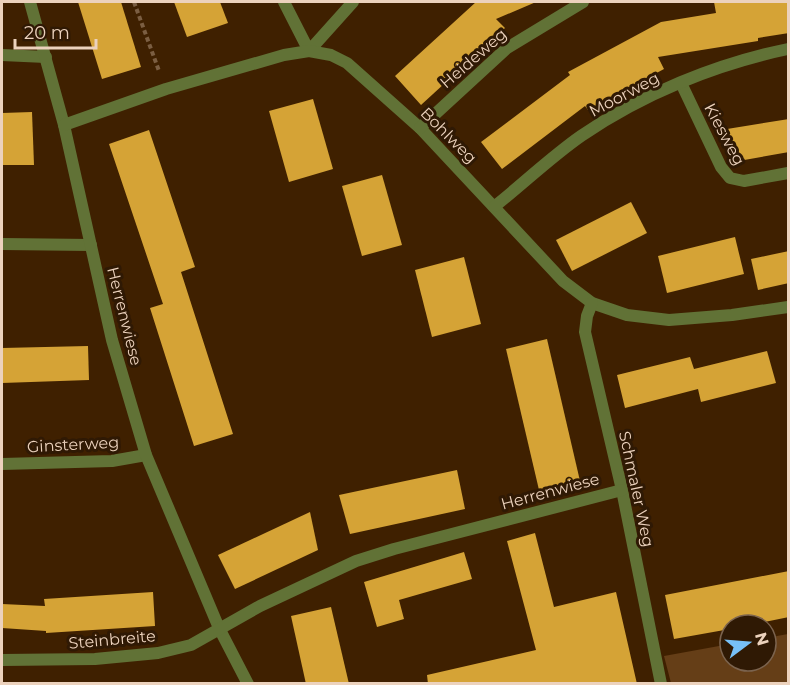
<svg xmlns="http://www.w3.org/2000/svg" width="790" height="685" viewBox="0 0 790 685" font-family="Montserrat,sans-serif">
<rect width="100%" height="100%" fill="#3f2000"/>
<polygon fill="#653e17" points="788,634 788,683 671,683 664,656 730,644 730,661 766,661 766,638"/>
<g fill="#d5a336">
<polygon points="78,2 121,2 141,67 102,79"/>
<polygon points="174,2 220,2 228,23 187,37"/>
<polygon points="476,2 536,2 496,19 505,28 421,105 395,76"/>
<polygon points="714,2 789,2 789,33 758,38 758,41 658,57 664,69 588,110 585,106 502,169 481,142 570,75 568,72 661,22 716,13"/>
<polygon points="313,99 333,169 289,182 269,111"/>
<polygon points="32,112 34,165 2,165 2,113"/>
<polygon points="789,119 789,152 733,162 727,129"/>
<polygon points="149,130 195,267 181,272 233,434 194,446 150,308 163,304 109,144"/>
<polygon points="382,175 402,245 362,256 342,186"/>
<polygon points="631,202 647,233 572,271 556,240"/>
<polygon points="735,237 744,274 667,293 658,256"/>
<polygon points="789,251 789,283 758,290 751,259"/>
<polygon points="464,257 481,324 432,337 415,270"/>
<polygon points="547,339 580,481 539,490 506,349"/>
<polygon points="88,346 89,380 2,383 2,348"/>
<polygon points="767,351 776,383 701,402 698,389 625,408 617,375 690,357 694,369"/>
<polygon points="457,470 465,509 350,534 339,495"/>
<polygon points="310,512 318,550 235,589 218,555"/>
<polygon points="535,533 554,607 616,592 637,684 428,684 427,675 536,650 507,541"/>
<polygon points="464,552 472,579 399,600 404,619 377,627 364,582"/>
<polygon points="789,571 789,617 749,625 730,625 730,629 674,639 665,595"/>
<polygon points="153,592 155,626 46,633 46,631 2,628 2,604 45,606 44,599"/>
<polygon points="331,607 349,684 306,684 291,616"/>
</g>
<g fill="none" stroke-linecap="round" stroke-linejoin="round">
<polyline stroke="#7b5e42" stroke-width="4" stroke-dasharray="4.5 3" stroke-linecap="butt" points="134,2 159,71"/>
<g stroke="#617236" stroke-width="12">
<polyline points="2,55 46,57"/>
<polyline points="2,244 91,245"/>
<polyline points="2,464 112,461 146,455"/>
</g>
<g stroke="#617236" stroke-width="12">
<polyline points="30,2 64,125 112,340 146,455 219,628 248,684"/>
<polyline points="284,2 309,51 353,2"/>
<polyline points="681,83 721,167 730,178 744,181 788,173"/>
<polyline points="64,125 166,89 284,55 309,51 331,55 347,63 420,128 563,281 592,303 627,315 669,320 732,315 788,307"/>
<polyline points="420,128 507,48 583,2"/>
<path d="M495 206C524 183 551 157 581 136 642 94 716 64 788 49"/>
<polyline points="592,303 587,316 585,332 622,490 661,684"/>
<polyline points="2,660 95,659 158,653 191,645 260,606 356,561 394,549 622,490"/>
</g>
</g>
<g text-anchor="middle" stroke-width="6" stroke-linejoin="round" paint-order="stroke">
<g font-size="16" fill="#ecd2bd" stroke="#2f1904">
<text transform="translate(473 58) rotate(-41)" y="6">Heideweg</text>
<text transform="translate(624 94) rotate(-28)" y="6">Moorweg</text>
<text transform="translate(725 134) rotate(62)" y="6">Kiesweg</text>
<text transform="translate(449 135) rotate(45)" y="6">Bohlweg</text>
<text transform="translate(125 316) rotate(76)" y="6">Herrenwiese</text>
<text transform="translate(73 444) rotate(-3)" y="6">Ginsterweg</text>
<text transform="translate(637 489) rotate(78)" y="6">Schmaler Weg</text>
<text transform="translate(550 491) rotate(-15)" y="6">Herrenwiese</text>
<text transform="translate(112 639) rotate(-5)" y="6">Steinbreite</text>
</g>
</g>
<rect width="790" height="685" fill="none" stroke="#ecd2bd" stroke-width="6"/>
<g transform="translate(748 643) rotate(74)"><circle r="28" fill="#2f1904" stroke="#7b634e" stroke-width="1.5"/>
<path d="M0-4.5L10 22L0 15L-10 22Z" fill="#77c0f7"/>
<text y="-9" font-size="16" font-weight="bold" text-anchor="middle" fill="#ecd2bd">N</text>
</g>
<path d="M15 39v9h81v-9" fill="none" stroke="#ecd2bd" stroke-width="3"/>
<text x="24" y="39" font-size="18" fill="#ecd2bd" stroke="#2f1904" stroke-width="4.5" paint-order="stroke">20 m</text>
</svg>
